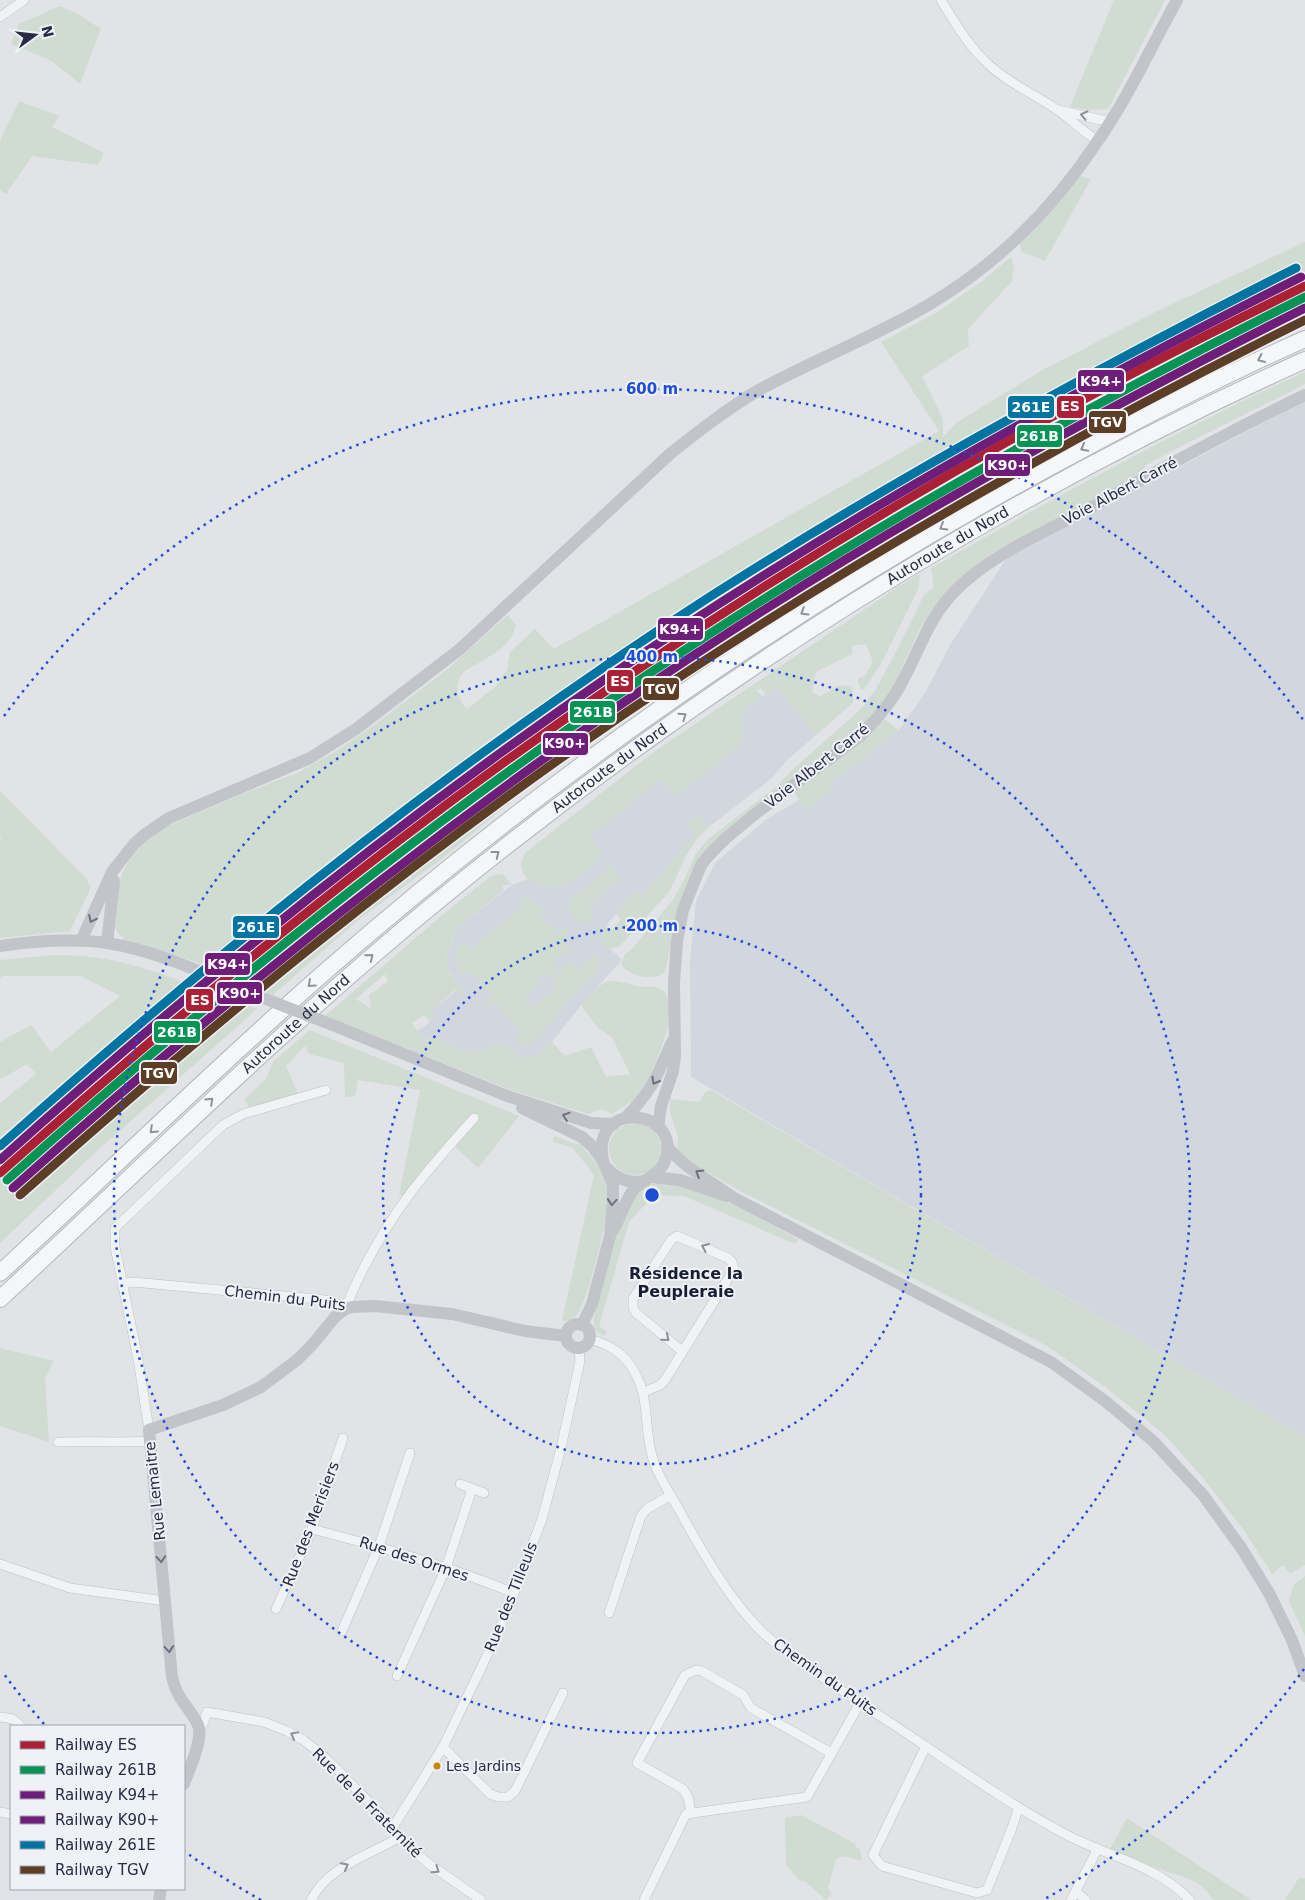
<svg xmlns="http://www.w3.org/2000/svg" width="1305" height="1900" viewBox="0 0 1305 1900" font-family="'DejaVu Sans',sans-serif">
<rect width="100%" height="100%" fill="#e2e3e7"/>
<g fill="#d2d6de">
<polygon points="1305,258 1305,297 1061,423 934,490 702,637 425,832 236,979 199,963 390,812 904,470"/>
<polygon points="1305,402 1305,1437 691,1077 690,960 696,901 716,862 767,819 843,774 899,730 925,693 950,645 1006,559 1283,412"/>
<polygon points="777,687 816,735 786,761 772,778 709,827 699,815 687,825 696,835 641,896 635,891 600,933 606,947 611,949 622,960 581,1005 552,1042 536,1056 520,1058 504,1043 468,1054 440,1039 422,1038 417,1031 430,1022 434,1017 431,1011 461,987 447,968 447,951 456,936 452,931 512,885 527,879 550,885 563,885 589,836 662,778 674,793 743,736 742,710"/>
<polygon points="196,987 217,993 0,1184 0,1155 72,1090"/>
</g>
<g fill="#d0dbd1" fill-rule="evenodd">
<polygon points="1114,0 1165,0 1108,109 1089,110 1070,107"/>
<polygon points="60,6 78,14 101,29 80,84 52,61 11,44 19,24"/>
<polygon points="19,101 59,116 52,127 104,153 98,165 32,156 6,194 0,190 0,141"/>
<polygon points="1079,176 1091,179 1045,261 1022,252 1019,242"/>
<path d="M1305 242V268L1077 381 935 462 829 526 569 700 380 837 213 968 167 952 125 940 118 933 115 927 118 885 123 872 130 859 143 844 163 828 240 795 297 773 338 750 373 726 444 672 508 615 516 625C512 645 492 655 475 665 471 667 465 670 462 674 454 686 457 699 467 709L495 687 507 670 510 652 535 629 554 649 939 431 881 342 936 313 981 282 1011 257 1014 266 1012 281 968 329 969 346 922 376 943 419V437L956 423 1041 371 1155 312Z"/>
<polygon points="1305,297 1305,323 1293,329 1282,308"/>
<path d="M1305 372V384L1179 447 1145 466 1143 474 992 553 968 572 934 608 918 632 894 685 875 712 899 730 843 774 833 780 830 793 805 809 789 785 722 835 673 937 665 972C652 982 631 976 621 965L625 954 631 950 673 900 686 876 695 855 707 840 777 786 791 771 863 707 877 687 897 650 924 595 934 587 931 568C1054 498 1177 430 1305 372Z"/>
<path d="M920 574 918 589 880 666 864 689H861L858 682V678L865 676 873 662 866 644 852 646V654L816 672 812 692 820 697C830 690 839 682 851 687L853 693V703L816 735 777 687 766 695 761 688 757 690 762 697 742 710 743 736 741 745 678 795 674 793 662 779 590 836 602 853C598 862 574 883 564 885 544 890 510 879 525 853L655 751 899 586Z"/>
<polygon points="702,637 713,656 627,713 525,790 443,858 358,920 273,995 236,979 425,832"/>
<polygon points="0,791 85,877 91,887 70,931 0,938 0,839 2,838 0,835"/>
<path d="M699 815 709 827 696 840 687 854 669 892 620 946C613 950 608 949 602 944L600 933 606 926 611 931 621 919 616 914 635 891 641 896 695 835 687 824Z"/>
<polygon points="611,864 624,882 621,884 617,880 590,908 593,917 587,923 577,922 568,910 571,899 606,872 607,866"/>
<path d="M498 874 504 875 512 885H502L504 890 452 931 456 936C446 948 442 963 452 976 456 982 462 986 462 993L459 995 455 990 431 1011 435 1017 430 1022 424 1015 412 1023 422 1038 440 1039 468 1054 504 1043 520 1058 536 1056 552 1042 565 1056 591 1047 606 1077 630 1074 612 1037 598 1028 581 1005C604 982 602 975 636 986 644 988 654 984 662 990 685 1006 650 1083 634 1099 628 1105 619 1109 612 1114L602 1109 588 1114 508 1089 325 1016 441 916 491 876ZM385 974 388 981 369 995 371 1009 356 999Z"/>
<polygon points="524,898 532,900 544,911 540,917 559,933 564,928 570,934 564,940 572,951 567,956 563,953 553,964 557,968 554,979 547,972 538,979 541,983 525,996 534,1007 555,990 551,985 556,982 560,970 569,961 580,970 595,954 598,956 600,968 535,1040 525,1046 515,1040 521,1034 495,1002 488,1007 485,1003 492,997 470,971 463,977 455,961 457,947 463,942 470,949 523,906 518,899"/>
<path d="M54 955C109 955 145 967 196 987L72 1090 0 1155V1103L36 1074 27 1064 3 1078H0V1042L31 1025 51 1052 120 996 81 976H3L0 978V960Z"/>
<polygon points="217,993 257,1009 97,1151 0,1243 0,1184"/>
<polygon points="310,1030 519,1116 478,1168 448,1140 404,1195 399,1195 420,1090 358,1080 355,1096 345,1097 344,1063 309,1054 305,1046 286,1066 298,1093 250,1108 244,1099 266,1079 273,1062"/>
<polygon points="711,1090 1305,1437 1305,1565 1290,1574 1283,1565 1272,1574 1243,1529 1203,1478 1165,1435 1108,1389 1047,1346 746,1194 688,1161 677,1152 678,1136 670,1113 670,1099 699,1102 705,1092"/>
<circle cx="635" cy="1149" r="26"/>
<path d="M554 1136 576 1144H580C589 1153 607 1175 610 1188 612 1203 588 1301 578 1313 575 1318 567 1322 562 1321L594 1175 573 1148 553 1142Z"/>
<path d="M658 1182 683 1185 740 1207 799 1240 795 1244 684 1196 654 1195 629 1222 599 1326 607 1332 605 1336C595 1332 593 1328 594 1318L615 1238 627 1211 642 1188Z"/>
<polygon points="0,1348 54,1361 45,1378 49,1442 0,1426"/>
<polygon points="1305,1576 1305,1636 1289,1601 1294,1584"/>
<polygon points="801,1815 856,1844 855,1847 860,1849 862,1861 843,1856 836,1859 828,1888 832,1894 826,1900 805,1881 800,1881 786,1865 785,1818"/>
<path d="M1127 1818 1251 1900H1214C1194 1874 1184 1879 1157 1868 1142 1862 1126 1856 1110 1849Z"/>
<polygon points="1299,1878 1305,1878 1305,1900 1284,1900"/>
</g>
<g fill="none" stroke-linecap="round" stroke-linejoin="round">
<g stroke="#c0c1c5" stroke-width="10">
<g id="street">
<path d="M941 0C953 20 966 42 983 59 1005 82 1033 93 1059 111 1072 121 1084 132 1098 141"/>
<polyline points="0,17 24,0"/>
<polyline points="1058,110 1110,122"/>
<path d="M122 1284 133 1282 306 1298 333 1301 345 1309C361 1269 384 1229 409 1195 429 1168 452 1143 474 1118"/>
<path d="M590 1339C610 1345 624 1353 634 1371 651 1400 643 1428 653 1459 658 1476 669 1492 678 1508 702 1551 726 1595 760 1630 776 1646 796 1659 815 1672 841 1690 867 1708 894 1725 950 1762 1005 1802 1065 1834 1106 1856 1157 1865 1190 1900"/>
<polyline points="644,1392 660,1385 665,1380 734,1269 732,1262 728,1258 677,1236 671,1240 633,1299 633,1308 636,1313 682,1351"/>
<polyline points="149,1430 138,1359 115,1247 115,1228 223,1125 243,1114 326,1090"/>
<path d="M58 1442C89 1441 119 1443 149 1441"/>
<polyline points="460,1484 484,1493"/>
<path d="M312 1529C381 1547 448 1566 514 1593"/>
<polyline points="0,1564 70,1588 165,1601"/>
<polyline points="276,1609 312,1529 343,1438"/>
<polyline points="609,1613 641,1516 647,1509 671,1495"/>
<polyline points="342,1631 379,1546 410,1453"/>
<polyline points="397,1676 446,1568 472,1489"/>
<path d="M0 1717C9 1718 15 1718 20 1726"/>
<polyline points="199,1729 203,1724 207,1712 264,1722 287,1731 303,1740 319,1752 334,1766 393,1827 409,1847 429,1864 481,1900"/>
<polyline points="926,1746 873,1855 882,1866 977,1893 987,1890 1012,1828 1018,1809"/>
<polyline points="443,1747 490,1794 498,1797 508,1797 515,1791 563,1693"/>
<polyline points="0,1812 11,1814"/>
<polyline points="691,1813 688,1797 683,1789 637,1763 685,1675 696,1670 702,1671 743,1695 751,1708 831,1753"/>
<polyline points="393,1827 443,1747 483,1664 508,1609 542,1519 561,1448 580,1361 579,1349"/>
<polyline points="1076,1892 1086,1900"/>
<path d="M311 1900C328 1866 370 1855 400 1837"/>
<polyline points="644,1900 686,1814 807,1797 860,1703"/>
<polyline points="1071,1900 1095,1854 1097,1848"/>
</g>
</g>
<g stroke="#b4b6bc" stroke-width="18">
<g id="highway">
<path d="M0 1273C109 1172 215 1068 327 970 557 769 811 594 1080 451 1154 411 1228 373 1305 339"/>
<path id="s1" d="M0 1299C145 1165 285 1026 439 900 700 686 996 499 1305 360"/>
</g>
</g>
<use href="#street" stroke="#f1f2f4" stroke-width="9"/>
<g stroke="#c2c4ca" stroke-width="12">
<path d="M81 941 112 872 134 844 144 835 169 818 310 758 356 729 460 649 671 453C699 431 727 409 757 391 814 360 874 337 930 304 997 264 1054 207 1097 142 1128 98 1151 47 1177 0"/>
<polyline points="107,943 114,881"/>
<path d="M0 946C35 941 72 938 107 943 160 951 209 976 258 996"/>
<polyline points="340,1028 507,1096 591,1123 614,1124"/>
<polyline points="522,1108 582,1137 592,1146 603,1161 613,1184 613,1202 610,1236 592,1304 582,1325"/>
<path d="M625 1118C652 1091 657 1076 672 1042"/>
<path d="M658 1127 661 1106 673 1071 675 1056 674 982 677 941 683 910 701 865 710 854 725 839 755 814 860 736C876 720 892 702 902 682 919 651 929 617 955 591 993 553 1044 533 1090 508 1161 469 1232 430 1305 395"/>
<path d="M667 1146C683 1168 713 1182 734 1198L1051 1362 1105 1401 1153 1441 1203 1495 1242 1549 1269 1593 1292 1640 1305 1676"/>
<path d="M603 1161C590 1097 684 1109 665 1161 659 1176 644 1178 634 1189 624 1202 620 1220 611 1233"/>
<path d="M608 1169C618 1180 630 1184 645 1181"/>
<polyline points="652,1177 680,1180 727,1196"/>
<circle cx="578" cy="1336" r="12"/>
<path d="M184 1784C189 1770 204 1738 198 1725 189 1706 177 1700 172 1677L149 1430 223 1405 261 1387 297 1360 312 1345 335 1317 345 1309 352 1307 375 1306 452 1314 525 1331 566 1336"/>
<polyline points="159,1900 161,1889"/>
</g>
<use href="#highway" stroke="#f5f6f7" stroke-width="16"/>
<polyline stroke="#c2c4ca" stroke-width="12" points="258,996 340,1028"/>
<g stroke="#eff1f7" stroke-width="12">
<path id="rail-1" d="M0 1173C194 1000 395 834 610 688 757 588 909 495 1064 410 1144 366 1224 326 1305 286"/>
</g>
<g stroke="#eff1f7" stroke-width="12">
<path id="rail-2" d="M7 1180C199 1008 400 844 613 698 834 547 1066 416 1305 297"/>
</g>
<g stroke="#eff1f7" stroke-width="12">
<path id="rail-3" d="M0 1160C191 988 390 827 601 682 824 529 1059 398 1301 277"/>
</g>
<g stroke="#eff1f7" stroke-width="12">
<path id="rail-4" d="M13 1188C205 1016 405 854 617 707 836 556 1068 427 1305 308"/>
</g>
<g stroke="#eff1f7" stroke-width="12">
<path id="rail-5" d="M0 1146C223 946 459 758 711 596 901 475 1095 369 1296 268"/>
</g>
<g stroke="#eff1f7" stroke-width="12">
<path id="rail-6" d="M20 1195C213 1023 413 858 627 712 844 565 1070 437 1305 320"/>
</g>
<use href="#rail-1" stroke="#aa2135" stroke-width="9"/>
<use href="#rail-2" stroke="#069456" stroke-width="9"/>
<use href="#rail-3" stroke="#6e1e78" stroke-width="9"/>
<use href="#rail-4" stroke="#6e1e78" stroke-width="9"/>
<use href="#rail-5" stroke="#0075a1" stroke-width="9"/>
<use href="#rail-6" stroke="#5c3e26" stroke-width="9"/>
</g>
<defs><path id="oneway-chevron" d="M-2-3.5L2.5 0L-2 3.5" fill="none" stroke-width="1.6" stroke-linecap="round" stroke-linejoin="round" transform="scale(1.25)"/></defs>
<g stroke="#8c909b">
<use href="#oneway-chevron" transform="translate(1084 115) rotate(-167)"/>
<use href="#oneway-chevron" transform="translate(705 1247) rotate(-156)"/>
<use href="#oneway-chevron" transform="translate(666 1338) rotate(40)"/>
<use href="#oneway-chevron" transform="translate(294 1735) rotate(-151)"/>
<use href="#oneway-chevron" transform="translate(345 1866) rotate(-28)"/>
<use href="#oneway-chevron" transform="translate(436 1870) rotate(35)"/>
</g>
<g stroke="#8e929c">
<use href="#oneway-chevron" transform="translate(1261 359) rotate(155)"/>
<use href="#oneway-chevron" transform="translate(1084 448) rotate(152)"/>
<use href="#oneway-chevron" transform="translate(943 527) rotate(150)"/>
<use href="#oneway-chevron" transform="translate(804 612) rotate(148)"/>
<use href="#oneway-chevron" transform="translate(683 716) rotate(-35)"/>
<use href="#oneway-chevron" transform="translate(496 854) rotate(-38)"/>
<use href="#oneway-chevron" transform="translate(370 957) rotate(-40)"/>
<use href="#oneway-chevron" transform="translate(311 984) rotate(138)"/>
<use href="#oneway-chevron" transform="translate(210 1101) rotate(-43)"/>
<use href="#oneway-chevron" transform="translate(153 1130) rotate(137)"/>
</g>
<g stroke="#6c717f">
<use href="#oneway-chevron" transform="translate(92 919) rotate(116)"/>
<use href="#oneway-chevron" transform="translate(655 1081) rotate(120)"/>
<use href="#oneway-chevron" transform="translate(566 1116) rotate(-161)"/>
<use href="#oneway-chevron" transform="translate(699 1173) rotate(-148)"/>
<use href="#oneway-chevron" transform="translate(612 1202) rotate(95)"/>
<use href="#oneway-chevron" transform="translate(161 1559) rotate(86)"/>
<use href="#oneway-chevron" transform="translate(169 1649) rotate(85)"/>
</g>
<g fill="none" stroke="#1d4ed8" stroke-width="2.5" stroke-dasharray="2.5 5">
<circle cx="652" cy="1195" r="269"/>
<circle cx="652" cy="1195" r="538"/>
<path d="M1304 1669A806 806 0 0 1 1043 1900M261 1900A806 806 0 0 1 184 1851M44 1724A806 806 0 0 1 4 1674M4 716A806 806 0 0 1 1304 721"/>
</g>
<circle fill="#c38810" stroke="#eff1f7" stroke-width="2" cx="437" cy="1766" r="4.5"/>
<g text-anchor="middle" stroke-width="4" stroke-linejoin="round" paint-order="stroke">
<g font-size="14" fill="#262d42" stroke="#eff1f7" text-anchor="start">
<text x="446" y="1771">Les Jardins</text>
</g>
<g font-size="15" fill="#262d42" stroke="#eff1f7">
<text transform="translate(1120 491) rotate(-28)" y="5">Voie Albert Carré</text>
<text dy="5" stroke="none"><textPath href="#s1" startOffset="1214">Autoroute du Nord</textPath></text>
<text transform="translate(817 766) rotate(-38)" y="5">Voie Albert Carré</text>
<text dy="5" stroke="none"><textPath href="#s1" startOffset="809">Autoroute du Nord</textPath></text>
<text dy="5" stroke="none"><textPath href="#s1" startOffset="404">Autoroute du Nord</textPath></text>
<text transform="translate(285 1298) rotate(7)" y="5">Chemin du Puits</text>
<text transform="translate(155 1491) rotate(-96)" y="5">Rue Lemaitre</text>
<text transform="translate(311 1524) rotate(-69)" y="5">Rue des Merisiers</text>
<text transform="translate(414 1559) rotate(18)" y="5">Rue des Ormes</text>
<text transform="translate(511 1597) rotate(-68)" y="5">Rue des Tilleuls</text>
<text transform="translate(825 1677) rotate(35)" y="5">Chemin du Puits</text>
<text transform="translate(367 1803) rotate(45)" y="5">Rue de la Fraternité</text>
</g>
<g font-size="16" font-weight="bold" fill="#191f33" stroke="#eff1f7">
<text x="686" y="1279">Résidence la<tspan x="686" dy="18">Peupleraie</tspan></text>
</g>
</g>
<circle cx="652" cy="1195" r="8" fill="#1d4ed8" stroke="#eff1f7" stroke-width="2.5"/>
<g font-size="15" text-anchor="middle" font-weight="bold" fill="#1d4ed8" stroke="#eff1f7" stroke-width="4" stroke-linejoin="round" paint-order="stroke">
<text x="652" y="394">600 m</text>
<text x="652" y="662">400 m</text>
<text x="652" y="931">200 m</text>
</g>
<g stroke="#eff1f7" stroke-width="2">
<rect x="1077" y="369" width="48" height="24" rx="5" fill="#6e1e78"/>
<rect x="1056" y="395" width="29" height="24" rx="5" fill="#aa2135"/>
<rect x="1007" y="395" width="48" height="24" rx="5" fill="#0075a1"/>
<rect x="1088" y="410" width="39" height="24" rx="5" fill="#5c3e26"/>
<rect x="1016" y="424" width="47" height="24" rx="5" fill="#069456"/>
<rect x="984" y="453" width="47" height="24" rx="5" fill="#6e1e78"/>
<rect x="657" y="617" width="47" height="24" rx="5" fill="#6e1e78"/>
<rect x="606" y="669" width="28" height="24" rx="5" fill="#aa2135"/>
<rect x="642" y="677" width="38" height="24" rx="5" fill="#5c3e26"/>
<rect x="569" y="700" width="47" height="24" rx="5" fill="#069456"/>
<rect x="542" y="732" width="47" height="24" rx="5" fill="#6e1e78"/>
<rect x="232" y="915" width="48" height="24" rx="5" fill="#0075a1"/>
<rect x="204" y="952" width="47" height="24" rx="5" fill="#6e1e78"/>
<rect x="216" y="981" width="47" height="24" rx="5" fill="#6e1e78"/>
<rect x="185" y="988" width="29" height="24" rx="5" fill="#aa2135"/>
<rect x="153" y="1020" width="48" height="24" rx="5" fill="#069456"/>
<rect x="140" y="1061" width="38" height="24" rx="5" fill="#5c3e26"/>
</g>
<g font-size="14" text-anchor="middle" font-weight="bold" fill="#fff">
<text x="1101" y="386">K94+</text>
<text x="1070" y="411">ES</text>
<text x="1031" y="412">261E</text>
<text x="1107" y="427">TGV</text>
<text x="1039" y="441">261B</text>
<text x="1008" y="470">K90+</text>
<text x="680" y="634">K94+</text>
<text x="620" y="686">ES</text>
<text x="661" y="694">TGV</text>
<text x="593" y="717">261B</text>
<text x="565" y="748">K90+</text>
<text x="256" y="932">261E</text>
<text x="228" y="969">K94+</text>
<text x="240" y="998">K90+</text>
<text x="200" y="1005">ES</text>
<text x="177" y="1037">261B</text>
<text x="159" y="1078">TGV</text>
</g>
<rect x="10" y="1725" width="175" height="165" fill="#eff1f7" stroke="#9fa3af"/>
<rect x="20" y="1741" width="25" height="8" fill="#aa2135" stroke="#9fa3af"/>
<text x="55" y="1750" font-size="15" fill="#262d42">Railway ES</text>
<rect x="20" y="1766" width="25" height="8" fill="#069456" stroke="#9fa3af"/>
<text x="55" y="1775" font-size="15" fill="#262d42">Railway 261B</text>
<rect x="20" y="1791" width="25" height="8" fill="#6e1e78" stroke="#9fa3af"/>
<text x="55" y="1800" font-size="15" fill="#262d42">Railway K94+</text>
<rect x="20" y="1816" width="25" height="8" fill="#6e1e78" stroke="#9fa3af"/>
<text x="55" y="1825" font-size="15" fill="#262d42">Railway K90+</text>
<rect x="20" y="1841" width="25" height="8" fill="#0075a1" stroke="#9fa3af"/>
<text x="55" y="1850" font-size="15" fill="#262d42">Railway 261E</text>
<rect x="20" y="1866" width="25" height="8" fill="#5c3e26" stroke="#9fa3af"/>
<text x="55" y="1875" font-size="15" fill="#262d42">Railway TGV</text>
<g transform="translate(35 35) rotate(75)" stroke="#eff1f7" stroke-width="4" paint-order="stroke">
<path d="M0-4L9 19L0 12L-9 19Z" fill="#262d42"/>
<text y="-8" font-size="14" font-weight="bold" text-anchor="middle" fill="#262d42">N</text>
</g>
</svg>
